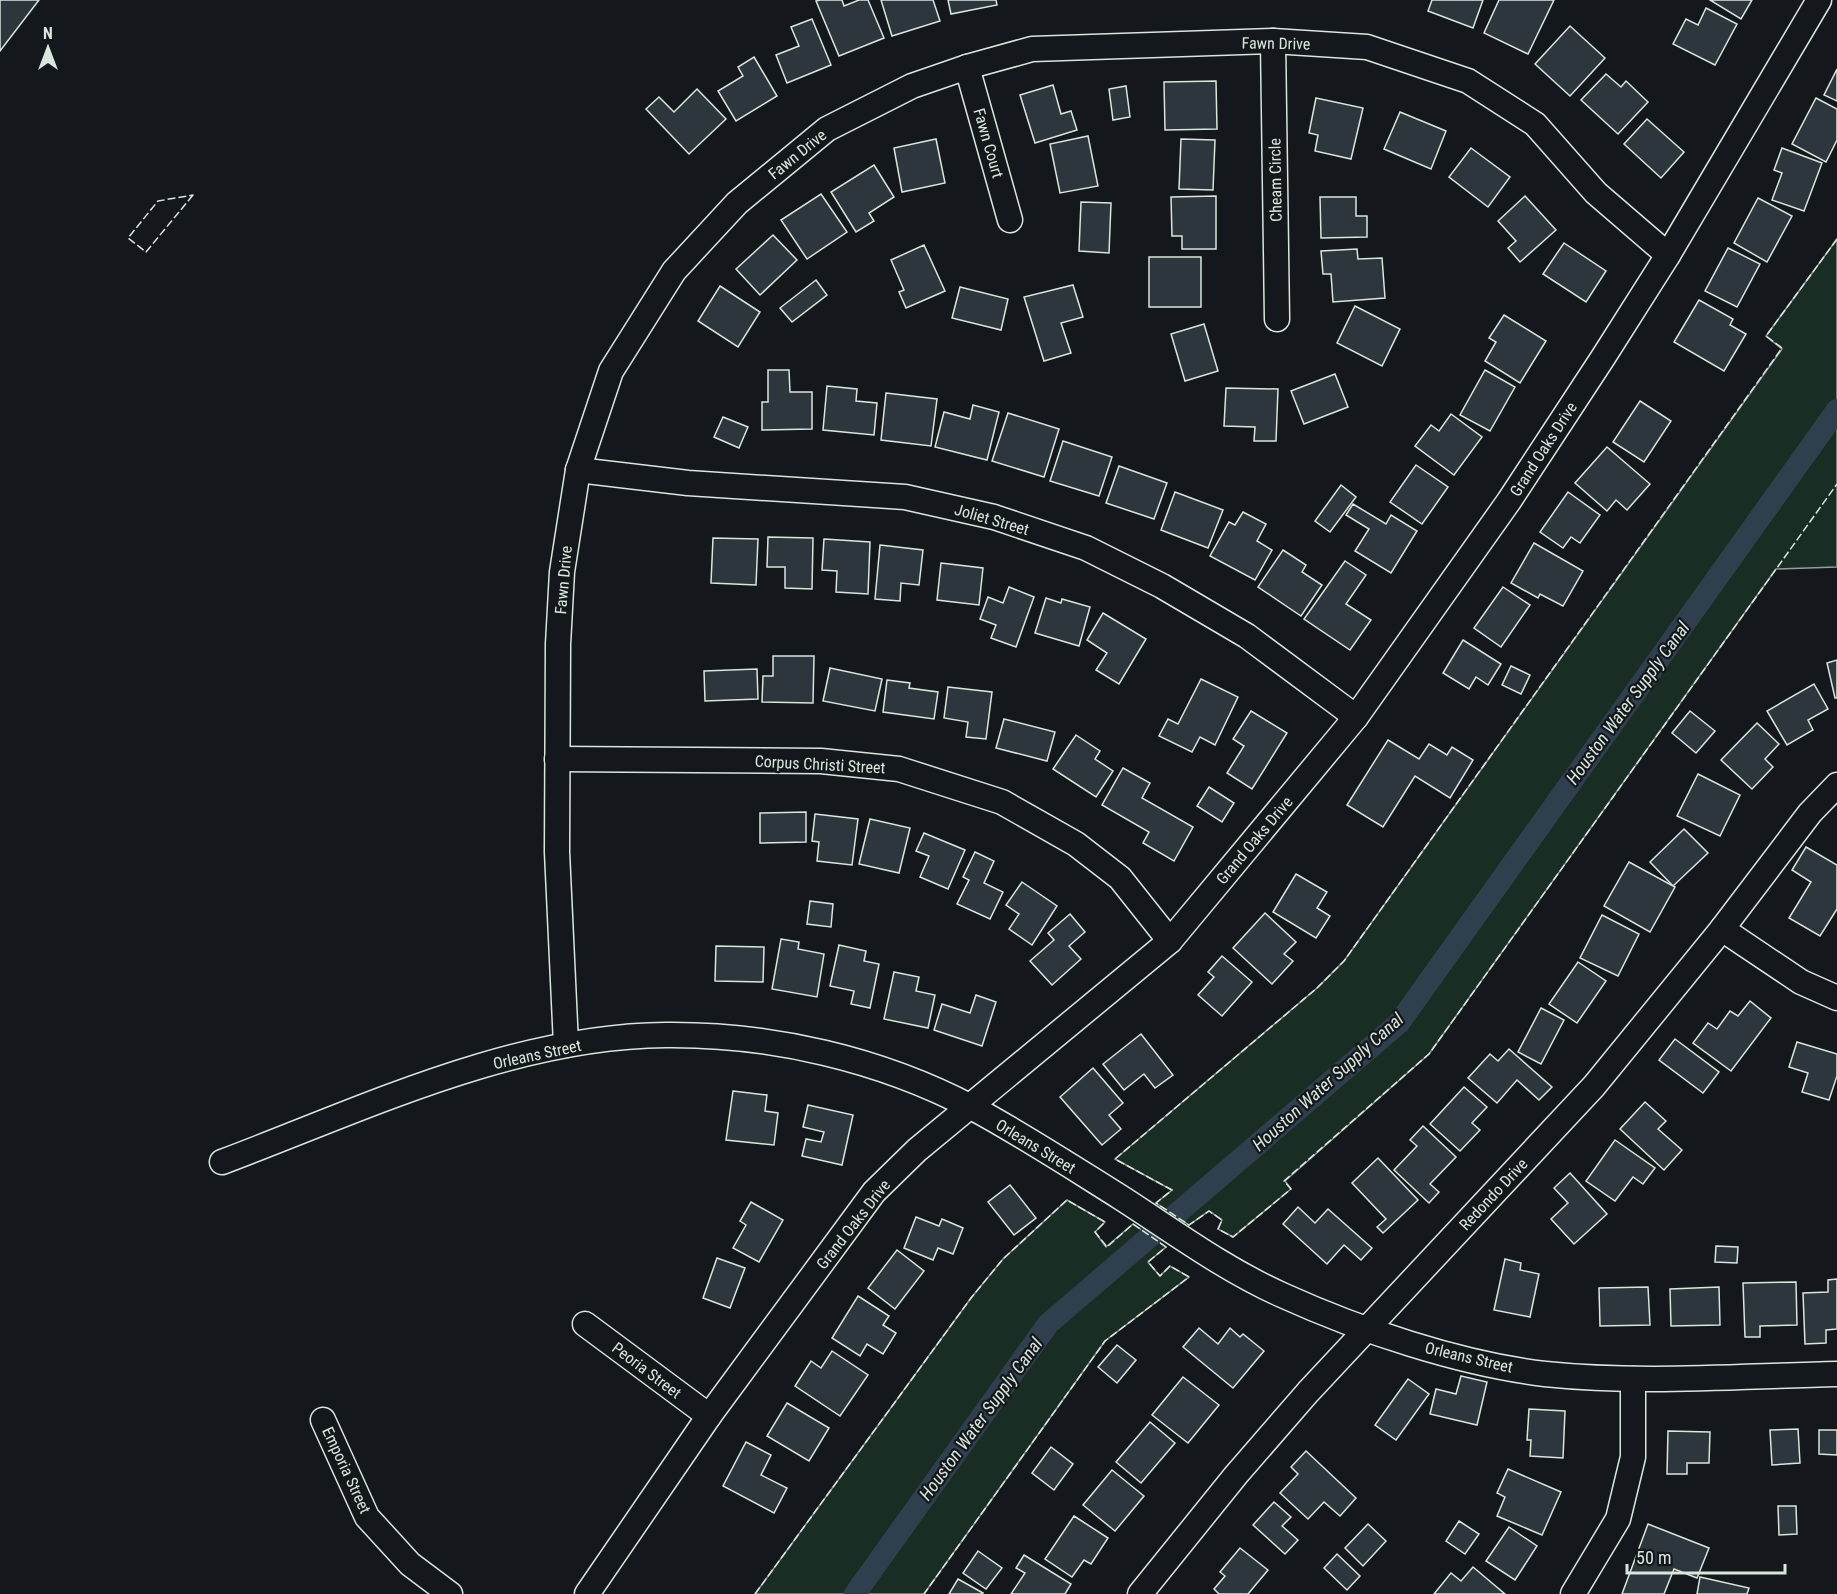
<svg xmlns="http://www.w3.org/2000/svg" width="1837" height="1594" viewBox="0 0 1837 1594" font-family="'Roboto Condensed',sans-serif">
<rect width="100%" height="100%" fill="#14181c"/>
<g fill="#1a2d24" stroke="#939e99" stroke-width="1.5">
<polygon points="1837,239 1837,567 1776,569 1429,1054 1285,1181 1291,1189 1233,1237 1218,1229 1222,1220 1209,1211 1189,1225 1156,1203 1172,1190 1115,1159 1317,988 1344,961 1782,349 1766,336"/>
<polygon points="1067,1200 1105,1222 1095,1232 1106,1247 1133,1224 1166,1247 1148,1262 1160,1276 1170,1266 1189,1277 1105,1341 924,1594 755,1594 971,1298 1003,1259"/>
</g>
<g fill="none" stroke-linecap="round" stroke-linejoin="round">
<polyline stroke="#2f3f4d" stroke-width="22" points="855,1594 1048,1324 1399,1023 1837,410"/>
</g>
<g fill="#2c363c" stroke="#d8e6dc" stroke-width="1.5">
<polygon points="0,0 39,0 0,51"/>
<polygon points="820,0 842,0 844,6 859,0 868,0 884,38 839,56 816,1"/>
<polygon points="881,0 933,0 940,21 892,36"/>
<polygon points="948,0 996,0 997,5 951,14"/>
<polygon points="1432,0 1483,0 1473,28 1428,11"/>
<polygon points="1499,0 1554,0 1528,54 1484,33"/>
<polygon points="1710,0 1752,0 1741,19"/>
<polygon points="1706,8 1737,24 1715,65 1673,44 1686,19 1698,25"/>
<polygon points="812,19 831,65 787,83 776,55 799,46 791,27"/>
<polygon points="1570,26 1605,58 1570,96 1535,64"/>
<polygon points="754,57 777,96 736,121 718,91 743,76 738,67"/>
<polygon points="1837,69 1837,101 1824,95"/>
<polygon points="1606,74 1621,87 1626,81 1648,102 1618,134 1581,100"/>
<polygon points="1216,81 1217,129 1165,130 1164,82"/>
<polygon points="1053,85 1061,114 1071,111 1077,130 1035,143 1020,95"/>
<polygon points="1126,86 1130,117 1113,120 1109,89"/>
<polygon points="697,89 726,119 689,154 646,109 659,97 674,112"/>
<polygon points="1316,98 1363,108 1351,159 1315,151 1318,135 1309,133"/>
<polygon points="1816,98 1837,109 1837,140 1826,162 1792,144"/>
<polygon points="1400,112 1446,131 1431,169 1384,149"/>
<polygon points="1647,119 1684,152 1661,178 1624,144"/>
<polygon points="1088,136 1098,186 1060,193 1050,144"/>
<polygon points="936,139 945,183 902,192 894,148"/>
<polygon points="1181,139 1215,140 1213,190 1179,189"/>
<polygon points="1471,148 1510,177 1488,207 1449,177"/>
<polygon points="1782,148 1822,163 1804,211 1772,200 1782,173 1774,170"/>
<polygon points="874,165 894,197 869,213 874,221 856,232 831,192"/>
<polygon points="821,194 847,232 807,259 781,220"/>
<polygon points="1216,196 1216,249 1182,249 1182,236 1172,236 1171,197"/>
<polygon points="1525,196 1556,230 1520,262 1508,248 1516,241 1498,221"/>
<polygon points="1320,197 1356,197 1356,216 1367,216 1367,237 1321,238"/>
<polygon points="1758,198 1792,216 1767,262 1734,243"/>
<polygon points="1081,202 1111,203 1109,253 1079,251"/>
<polygon points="773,235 797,260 760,295 736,269"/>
<polygon points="1564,243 1606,271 1586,302 1543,274"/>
<polygon points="924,245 945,291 906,308 899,292 904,290 891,260"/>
<polygon points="1728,248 1760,264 1737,307 1705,291"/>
<polygon points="1357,249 1358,259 1382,258 1385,298 1333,302 1331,274 1323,274 1321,251"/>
<rect x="1149" y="257" width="52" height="50"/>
<polygon points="816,280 827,295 792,322 780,308"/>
<polygon points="1073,285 1083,317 1061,323 1071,353 1044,361 1024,297"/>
<polygon points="720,286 760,312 738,347 698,321"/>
<polygon points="960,287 1008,299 1001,330 952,318"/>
<polygon points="1699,300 1733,319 1730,325 1746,334 1724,371 1674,342"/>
<polygon points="1355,306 1400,329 1382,366 1337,343"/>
<polygon points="1504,315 1546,341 1520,383 1485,361 1496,342 1489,338"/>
<polygon points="1204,324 1218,371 1185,381 1171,334"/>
<polygon points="768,370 789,370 790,392 812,392 812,429 762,430 762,402 768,402"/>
<polygon points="1485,370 1515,387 1490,431 1460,415"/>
<polygon points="1335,374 1348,407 1304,424 1291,391"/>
<polygon points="827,386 857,389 856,401 877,403 874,435 823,430"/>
<polygon points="1226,388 1278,389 1276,441 1254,441 1255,427 1224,426"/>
<polygon points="886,393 937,399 931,446 881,440"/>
<polygon points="1640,401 1671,421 1644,462 1613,442"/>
<polygon points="973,405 999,412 987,460 935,447 944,412 970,419"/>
<polygon points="1008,413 1059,429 1044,477 992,461"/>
<polygon points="1451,414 1482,437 1454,475 1415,446 1431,425 1439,431"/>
<polygon points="723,417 748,427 739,448 714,437"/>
<polygon points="1063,441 1112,457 1099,496 1050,481"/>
<polygon points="1607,447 1650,484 1627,510 1616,500 1607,511 1575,483"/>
<polygon points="1416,465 1448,487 1422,524 1390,502"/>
<polygon points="1119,466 1167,483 1154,519 1106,503"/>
<polygon points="1341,485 1356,497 1330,532 1315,521"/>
<polygon points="1175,492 1223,510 1208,548 1161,530"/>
<polygon points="1568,492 1600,515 1580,543 1571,537 1563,548 1540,532"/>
<polygon points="1353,504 1386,524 1391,515 1417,531 1391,573 1355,551 1369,529 1346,515"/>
<polygon points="1243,512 1266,524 1257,541 1272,550 1255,580 1210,556 1229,522 1235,525"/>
<polygon points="768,537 813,538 812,589 785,588 785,567 767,567"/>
<polygon points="713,538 758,539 756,585 711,583"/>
<polygon points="824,539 870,542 868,594 836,592 837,571 822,570"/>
<polygon points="1534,543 1583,571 1563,606 1540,594 1538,598 1511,583"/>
<polygon points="880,545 923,550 919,585 901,583 900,601 875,599"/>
<polygon points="1283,550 1306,565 1302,572 1322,585 1301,616 1258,587"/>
<polygon points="1345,561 1366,575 1346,604 1371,620 1350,650 1304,619"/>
<polygon points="941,563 983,568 979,605 937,600"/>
<polygon points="1009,587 1034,597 1016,647 991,638 996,625 980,619 988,597 1003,603"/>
<polygon points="1503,587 1530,605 1501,647 1474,628"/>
<polygon points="1046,598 1061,603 1062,599 1090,607 1079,646 1035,633"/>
<polygon points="1103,613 1146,639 1119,684 1096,670 1107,653 1087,640"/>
<polygon points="1463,640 1501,664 1488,685 1476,677 1469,689 1443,673"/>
<polygon points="773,656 814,656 813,703 762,702 763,676 773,676"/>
<polygon points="1837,660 1837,698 1835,698 1827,663"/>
<polygon points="1511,666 1530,675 1521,694 1502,685"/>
<polygon points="830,668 882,679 875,711 823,701"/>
<polygon points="757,669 758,699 705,701 704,671"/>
<polygon points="1201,679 1238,697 1215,745 1200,737 1192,752 1159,736 1168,719 1178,724"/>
<polygon points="887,680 910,683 909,688 938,692 934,719 883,712"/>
<polygon points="1814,684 1828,709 1808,720 1813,730 1787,745 1767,711"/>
<polygon points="948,687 992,692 986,739 966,737 968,722 944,718"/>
<polygon points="1251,711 1287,733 1252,789 1227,773 1244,746 1233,739"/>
<polygon points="1690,711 1715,731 1696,753 1672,733"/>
<polygon points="1004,719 1055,732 1047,761 996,748"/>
<polygon points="1757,723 1779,744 1765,759 1773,767 1752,789 1721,760"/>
<polygon points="1076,735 1100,751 1095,759 1113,771 1096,797 1053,769"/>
<polygon points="1388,740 1419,759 1429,744 1447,755 1452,747 1473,760 1450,798 1415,776 1383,827 1347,805"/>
<polygon points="1123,768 1150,783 1142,798 1193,827 1174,861 1143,843 1149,832 1102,805"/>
<polygon points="1698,774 1740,795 1720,836 1677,816"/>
<polygon points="1209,787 1234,803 1222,822 1197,806"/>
<polygon points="806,812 806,842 760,843 760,813"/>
<polygon points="815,814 858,819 852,865 817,861 819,842 812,841"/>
<polygon points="870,819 910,828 899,873 859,864"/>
<polygon points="1684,829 1708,853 1673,886 1650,862"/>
<polygon points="924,833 965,850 948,889 920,877 929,856 916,851"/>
<polygon points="1806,847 1837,865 1837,909 1820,936 1789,918 1811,882 1792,870"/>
<polygon points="975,852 994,861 984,883 1003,892 990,919 957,904 969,880 963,877"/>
<polygon points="1629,862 1675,887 1650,932 1604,906"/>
<polygon points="1296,874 1327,892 1317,908 1330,916 1316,938 1273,912"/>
<polygon points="1022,882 1057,906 1032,945 1009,929 1019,914 1006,905"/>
<polygon points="810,901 833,904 831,927 807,924"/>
<polygon points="1265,913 1296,942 1284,954 1293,961 1272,984 1233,948"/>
<polygon points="1070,914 1085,932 1069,946 1081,959 1052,985 1030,961 1054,940 1048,933"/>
<polygon points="1602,915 1639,934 1618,976 1580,958"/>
<polygon points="781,939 799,942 798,949 824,954 817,997 772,989"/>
<polygon points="839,945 866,951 864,961 879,964 870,1008 851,1004 854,991 830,986"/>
<polygon points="716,946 764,947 763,982 715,981"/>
<polygon points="1222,956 1252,982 1222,1016 1198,995 1214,977 1208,972"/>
<polygon points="1578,962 1606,981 1577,1023 1549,1004"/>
<polygon points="894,972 919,977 916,991 935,995 928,1028 884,1019"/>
<polygon points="976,995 996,1002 982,1046 934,1030 942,1004 970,1013"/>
<polygon points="1750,1001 1771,1018 1731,1071 1693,1043 1708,1023 1717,1029 1730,1011 1738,1016"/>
<polygon points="1541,1008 1564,1020 1541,1064 1518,1052"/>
<polygon points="1141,1034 1173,1075 1155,1088 1144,1074 1124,1090 1103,1064"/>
<polygon points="1675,1039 1719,1072 1703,1093 1659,1060"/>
<polygon points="1797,1042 1837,1054 1837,1076 1829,1100 1802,1092 1808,1073 1789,1067"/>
<polygon points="1509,1049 1552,1087 1539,1100 1517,1080 1497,1103 1468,1078 1490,1054 1498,1061"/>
<polygon points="1093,1068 1123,1103 1109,1115 1121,1129 1102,1145 1060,1097"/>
<polygon points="1464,1087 1487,1107 1472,1123 1480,1130 1460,1151 1430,1124"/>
<polygon points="733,1091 767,1095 765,1111 778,1113 774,1145 726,1140"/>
<polygon points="1645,1102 1666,1121 1658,1129 1682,1150 1664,1170 1620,1129"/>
<polygon points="808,1105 853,1115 842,1165 802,1156 806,1139 821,1142 824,1132 803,1127"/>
<polygon points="1423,1126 1456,1157 1430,1184 1439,1192 1429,1203 1394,1170 1417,1146 1410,1140"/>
<polygon points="1615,1140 1655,1168 1643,1184 1633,1177 1615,1201 1586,1181"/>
<polygon points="1378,1158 1418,1200 1383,1233 1377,1227 1386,1219 1352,1183"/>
<polygon points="1570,1173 1607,1214 1574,1244 1551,1219 1568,1203 1554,1188"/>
<polygon points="1010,1185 1036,1218 1014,1235 988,1202"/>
<polygon points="751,1202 783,1220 759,1262 733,1248 746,1225 740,1221"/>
<polygon points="1298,1207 1315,1223 1328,1209 1372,1248 1361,1260 1344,1245 1327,1264 1283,1224"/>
<polygon points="916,1217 939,1226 942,1219 963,1228 953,1254 938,1248 933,1260 904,1248"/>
<polygon points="1716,1246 1738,1247 1737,1263 1715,1262"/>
<polygon points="897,1250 924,1271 895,1309 868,1288"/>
<polygon points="717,1258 745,1268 730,1308 703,1298"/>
<polygon points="1505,1259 1521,1263 1520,1270 1539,1274 1530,1317 1494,1310"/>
<polygon points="1837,1279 1837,1329 1826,1330 1826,1343 1805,1344 1803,1293 1828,1292 1828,1280"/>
<polygon points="1796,1282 1797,1325 1760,1326 1760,1337 1745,1337 1743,1283"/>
<polygon points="1648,1287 1650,1325 1600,1326 1599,1288"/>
<polygon points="1719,1287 1720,1325 1671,1326 1670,1289"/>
<polygon points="858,1296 889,1316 883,1325 896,1333 883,1354 867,1344 860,1356 832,1338"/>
<polygon points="1199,1328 1218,1344 1230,1328 1240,1337 1243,1334 1264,1351 1233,1388 1183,1347"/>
<polygon points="1117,1345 1136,1360 1117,1383 1098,1367"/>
<polygon points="832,1351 868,1375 840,1416 795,1386 811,1361 821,1368"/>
<polygon points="1461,1376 1487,1382 1477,1425 1430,1414 1436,1389 1456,1394"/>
<polygon points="1183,1377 1219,1405 1188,1443 1152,1415"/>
<polygon points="1408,1379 1429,1394 1396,1440 1375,1425"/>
<polygon points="787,1403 829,1428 809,1461 767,1436"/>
<polygon points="1529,1409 1565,1411 1563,1458 1530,1456 1531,1440 1527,1440"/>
<polygon points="1150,1422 1175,1443 1141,1483 1116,1462"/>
<polygon points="1798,1429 1800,1463 1772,1465 1770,1430"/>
<polygon points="1819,1430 1837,1430 1837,1455 1819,1454"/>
<polygon points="1668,1431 1710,1432 1709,1463 1687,1463 1687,1474 1667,1474"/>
<polygon points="746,1442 771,1455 761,1475 787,1488 774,1513 723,1486"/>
<polygon points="1051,1447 1073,1464 1054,1490 1032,1473"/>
<polygon points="1306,1451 1356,1498 1340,1516 1324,1502 1308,1519 1280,1493 1298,1474 1291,1467"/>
<polygon points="1508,1469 1561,1492 1542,1535 1497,1516 1505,1497 1497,1493"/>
<polygon points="1112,1470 1144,1496 1115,1531 1083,1505"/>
<polygon points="1274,1502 1291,1517 1282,1526 1298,1540 1285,1554 1253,1525"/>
<polygon points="1778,1506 1796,1506 1797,1534 1779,1535"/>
<polygon points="1074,1516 1108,1538 1091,1564 1084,1560 1072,1577 1045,1559"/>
<polygon points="1459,1521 1479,1534 1465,1554 1446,1541"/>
<polygon points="1368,1524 1386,1541 1363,1566 1345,1548"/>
<polygon points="1648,1524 1709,1548 1697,1578 1674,1569 1664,1594 1622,1594"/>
<polygon points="1509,1527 1537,1546 1515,1580 1486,1561"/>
<polygon points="1240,1548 1268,1570 1248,1594 1219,1594 1214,1589 1225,1576 1220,1572"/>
<polygon points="978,1551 1002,1568 986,1589 963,1573"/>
<polygon points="1337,1554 1360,1576 1347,1590 1324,1568"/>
<polygon points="1024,1555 1071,1584 1065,1594 1011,1594 1025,1573 1016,1568"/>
<polygon points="1473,1567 1505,1594 1434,1594 1451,1573 1461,1581"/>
<polygon points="1700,1577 1749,1588 1747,1594 1697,1594"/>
<polygon points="958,1579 983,1593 982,1594 949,1594"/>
</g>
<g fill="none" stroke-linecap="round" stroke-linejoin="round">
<g stroke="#d8e6dc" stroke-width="27">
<g id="minor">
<polyline points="1273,41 1277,319"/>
<polyline points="967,67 1010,220"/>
<polyline points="578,470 688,483 905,497 994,517 1086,548 1162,586 1247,636 1356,717"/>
<polyline points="557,759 821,761 899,769 1002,802 1076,844 1120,878 1170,941"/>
<polyline points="1722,929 1801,982 1837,998"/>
<polyline points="566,1045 557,852 558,644 562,572 578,470 611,371 674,271 737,203 827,129 912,86 967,67 1032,49 1273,41 1367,47 1468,81 1535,124 1596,193 1668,255"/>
<path d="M222 1162C363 1109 513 1036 666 1035 771 1034 880 1059 973 1108 1023 1135 1072 1167 1120 1197 1173 1231 1224 1269 1282 1295 1359 1330 1460 1364 1545 1374 1641 1384 1740 1376 1837 1374"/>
<polyline points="585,1324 709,1416"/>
<polyline points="323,1420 367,1517 410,1564 450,1594"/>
<polyline points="587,1594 709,1416 874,1192 917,1150 1170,941 1356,717 1509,501 1604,356 1668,255 1819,0"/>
<polyline points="1140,1594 1236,1475 1308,1392 1594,1086 1722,929 1810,813 1837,785"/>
<polyline points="1573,1594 1618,1519 1633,1457 1633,1379"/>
</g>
</g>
<use href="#minor" stroke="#14181c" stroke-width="24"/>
<g stroke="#d8e6dc" stroke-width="1.5" stroke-dasharray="8 3" stroke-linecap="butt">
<polygon points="193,195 146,252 128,238 158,201"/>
<polyline points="1837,239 1766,336 1782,348 1344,961 1317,988 1115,1159 1172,1190 1156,1203 1189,1225 1209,1211 1222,1220 1218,1229 1233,1237 1291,1189 1284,1181 1429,1054 1837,484"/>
<polyline points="755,1594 971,1298 1003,1259 1067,1200 1105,1222 1095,1232 1107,1247 1133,1224 1166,1247 1148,1262 1160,1276 1170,1266 1189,1277 1105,1341 924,1594"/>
</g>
</g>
<g text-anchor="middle" stroke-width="4.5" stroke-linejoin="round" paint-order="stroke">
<g font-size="16" fill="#d8e6dc" stroke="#14181c">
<text transform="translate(1276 43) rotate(1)" y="6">Fawn Drive</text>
<text transform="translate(989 143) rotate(74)" y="6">Fawn Court</text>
<text transform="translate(797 154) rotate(-39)" y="6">Fawn Drive</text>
<text transform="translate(1275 180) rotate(-91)" y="6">Cheam Circle</text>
<text transform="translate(1543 449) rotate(-57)" y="6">Grand Oaks Drive</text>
<text transform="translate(992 519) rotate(16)" y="6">Joliet Street</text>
<text transform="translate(563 580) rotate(-85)" y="6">Fawn Drive</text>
<text transform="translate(820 764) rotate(3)" y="6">Corpus Christi Street</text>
<text transform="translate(1254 840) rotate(-50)" y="6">Grand Oaks Drive</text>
<text transform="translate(537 1054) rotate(-12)" y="6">Orleans Street</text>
<text transform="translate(1036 1146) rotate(31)" y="6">Orleans Street</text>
<text transform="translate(1493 1194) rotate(-47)" y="6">Redondo Drive</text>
<text transform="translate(853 1224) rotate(-52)" y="6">Grand Oaks Drive</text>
<text transform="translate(1469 1357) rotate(13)" y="6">Orleans Street</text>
<text transform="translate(647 1370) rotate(37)" y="6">Peoria Street</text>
<text transform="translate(347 1470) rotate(65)" y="6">Emporia Street</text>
</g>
<g font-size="18" font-style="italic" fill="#d8e6dc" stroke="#14181c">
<text transform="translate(1628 703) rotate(-54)" y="6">Houston Water Supply Canal</text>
<text transform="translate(1328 1082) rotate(-42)" y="6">Houston Water Supply Canal</text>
<text transform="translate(981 1419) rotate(-54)" y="6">Houston Water Supply Canal</text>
</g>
</g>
<g transform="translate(48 48)" stroke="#14181c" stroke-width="4.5" paint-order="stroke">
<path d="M0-4.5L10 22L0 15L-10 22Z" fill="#d8e6dc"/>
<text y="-9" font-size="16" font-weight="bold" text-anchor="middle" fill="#d8e6dc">N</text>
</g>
<path d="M1627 1564v9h158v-9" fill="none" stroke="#d8e6dc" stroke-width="3"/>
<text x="1636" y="1564" font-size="18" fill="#d8e6dc" stroke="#14181c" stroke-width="4.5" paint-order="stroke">50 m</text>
</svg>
